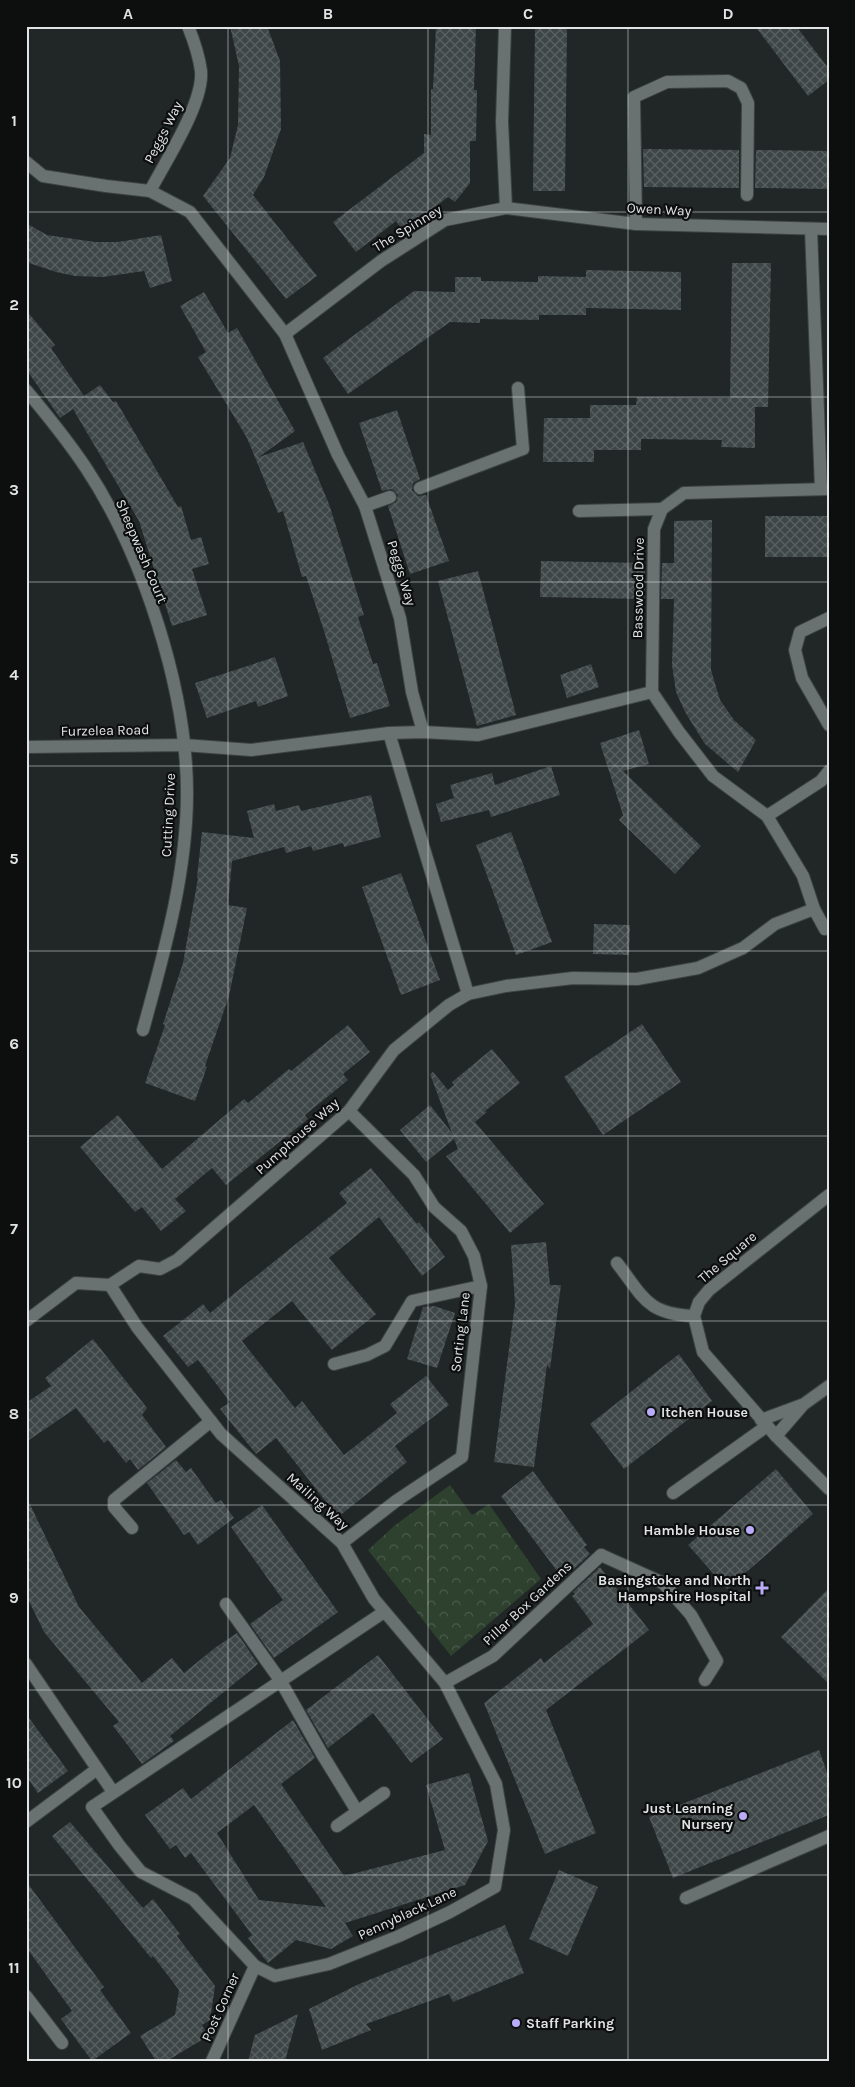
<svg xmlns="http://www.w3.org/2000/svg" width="855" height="2087" viewBox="0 0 855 2087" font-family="Karla,sans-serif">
<defs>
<pattern id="park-crowns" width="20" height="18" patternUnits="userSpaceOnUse" patternTransform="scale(1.25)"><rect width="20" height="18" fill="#2d412e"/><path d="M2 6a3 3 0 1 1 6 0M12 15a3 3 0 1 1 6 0" fill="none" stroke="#4b5c4c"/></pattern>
<pattern id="building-cross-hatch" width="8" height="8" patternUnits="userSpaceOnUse" patternTransform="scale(1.25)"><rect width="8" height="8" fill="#3f4647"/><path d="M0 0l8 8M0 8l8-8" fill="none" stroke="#5a6161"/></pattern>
</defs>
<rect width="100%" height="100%" fill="#212727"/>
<polygon fill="url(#park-crowns)" points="450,1485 472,1515 489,1504 541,1579 451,1656 368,1550 394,1526"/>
<g fill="url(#building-cross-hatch)" fill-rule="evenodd">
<polygon points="230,26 267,26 280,61 281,129 264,177 253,195 317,276 286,299 203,196 230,158 238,125 239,66"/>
<polygon points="436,26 476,26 474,90 477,90 476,141 470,141 470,183 455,202 448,197 403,231 396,221 356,252 333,222 424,153 424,134 431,135 431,89 433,89"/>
<polygon points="535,26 567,26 565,191 533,191"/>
<polygon points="755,26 796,26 829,69 829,80 808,96"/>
<polygon points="643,149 739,150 739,188 644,187"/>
<polygon points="756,150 829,151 829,189 755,188"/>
<polygon points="26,223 47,235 95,242 118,242 161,235 172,281 150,288 144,271 103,277 75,276 56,272 26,262"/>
<polygon points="732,263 771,263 768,407 755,407 755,448 721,447 722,440 641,439 641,450 594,450 594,462 543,462 544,418 590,418 590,405 636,405 637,397 730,398"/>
<polygon points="586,270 681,272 681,310 586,308 586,315 539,315 539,320 480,319 480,323 450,322 348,394 323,358 414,291 455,292 455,277 481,277 481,281 538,282 538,276 586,277"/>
<polygon points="204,292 228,333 237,328 295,431 259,457 303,442 329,504 364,615 358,617 373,664 377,663 390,706 350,718 324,631 306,576 302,577 283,511 278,513 247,438 198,357 206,352 180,306"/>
<polygon points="26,310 55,345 51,348 84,396 100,385 113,402 116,401 178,507 181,506 191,540 201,537 209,564 192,569 207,615 172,626 139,521 73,409 60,418 26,369"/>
<polygon points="397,410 420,479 413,483 412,490 418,496 426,495 449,561 410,574 388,506 396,502 398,495 392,489 382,491 359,423"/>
<rect x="765" y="516" width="64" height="41"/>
<polygon points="712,520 711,670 720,700 734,720 756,740 738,772 705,744 685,712 676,692 672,665 674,599 661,599 662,563 674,563 674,521"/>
<polygon points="541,561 645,563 645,599 540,597"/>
<polygon points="478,571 516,715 477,726 438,581"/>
<polygon points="275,657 288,696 258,707 256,701 207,718 195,683"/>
<polygon points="591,664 599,687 567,698 560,675"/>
<polygon points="639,730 649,764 623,771 701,846 675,874 619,820 623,815 600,743"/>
<polygon points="551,766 560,795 491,817 489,810 441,822 436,804 454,798 450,785 492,773 495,785"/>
<polygon points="371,795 381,837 344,847 343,843 313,851 311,846 286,853 284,847 232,861 228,905 247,908 229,996 205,1066 207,1067 195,1101 145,1083 165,1025 163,1024 183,963 198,878 197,877 202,832 254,838 247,811 274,804 276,811 299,805 301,811"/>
<polygon points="511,832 552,942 516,955 476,845"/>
<polygon points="401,873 440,980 401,995 362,887"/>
<polygon points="594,924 630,925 629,955 593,954"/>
<polygon points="642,1024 681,1082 603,1135 564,1077"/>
<polygon points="348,1025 370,1052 343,1074 348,1080 305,1115 308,1119 226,1185 212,1168 175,1199 186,1211 161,1231 142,1207 135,1212 80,1147 118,1115 162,1169 244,1099 248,1103 289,1069 291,1071"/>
<polygon points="492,1049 520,1083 485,1111 487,1112 475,1122 544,1204 510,1233 446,1156 458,1149 454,1139 426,1162 400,1130 430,1105 452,1133 430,1074 433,1072 448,1090 454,1085 452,1082"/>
<polygon points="371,1168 417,1224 419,1222 445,1257 422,1276 379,1217 329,1258 376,1314 332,1350 292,1301 242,1341 295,1408 302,1401 344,1455 397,1413 390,1404 426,1376 449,1405 395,1446 407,1462 338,1517 276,1438 256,1454 220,1409 230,1402 198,1360 188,1367 163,1336 203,1304 210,1313 347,1203 339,1193"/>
<polygon points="546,1242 550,1285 561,1285 550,1369 547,1365 534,1467 494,1462 515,1304 511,1245"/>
<polygon points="434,1306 455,1313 437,1368 407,1359 423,1307"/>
<polygon points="93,1339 147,1408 142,1415 166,1447 138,1470 130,1459 126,1463 108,1440 104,1443 76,1408 26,1442 26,1403 51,1386 45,1378"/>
<polygon points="679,1354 712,1401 624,1469 590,1424"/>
<polygon points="176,1460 186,1472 191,1468 216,1503 221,1500 234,1518 198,1545 189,1532 184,1535 147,1483"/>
<polygon points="776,1469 813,1514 727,1589 688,1545"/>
<polygon points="533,1471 587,1545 584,1547 590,1554 563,1579 501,1496"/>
<polygon points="26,1496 79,1607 142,1683 172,1658 184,1673 216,1647 237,1633 258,1664 170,1736 174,1741 142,1764 113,1726 119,1722 44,1632 26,1595"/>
<polygon points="262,1505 338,1612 274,1658 250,1624 283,1600 231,1527"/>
<polygon points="600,1567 649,1630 546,1710 596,1833 545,1854 484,1703 541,1658 544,1663 593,1624 572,1596 575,1594 573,1592"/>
<polygon points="829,1588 829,1684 781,1637"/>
<polygon points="378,1655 443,1739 411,1763 373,1713 328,1748 306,1710"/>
<polygon points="26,1714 68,1771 38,1793 26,1776"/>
<path d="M293 1720 315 1758 281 1784 344 1876 445 1850 426 1785 469 1773 488 1841 465 1885 345 1923 353 1936 331 1949 296 1940 268 1963 248 1938 252 1935 191 1853 185 1858 176 1845 170 1849 145 1815 183 1788 191 1799ZM254 1805 326 1907 259 1900 217 1833Z"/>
<polygon points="819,1750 829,1778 829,1815 673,1878 649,1817"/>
<polygon points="70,1822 143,1908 153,1899 180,1934 177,1936 215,1986 210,2020 202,2025 208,2036 167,2061 156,2061 140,2036 175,2015 179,1990 153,1956 151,1958 52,1836"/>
<polygon points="559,1870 598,1887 568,1956 529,1939"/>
<polygon points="26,1881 104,1987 100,1990 131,2033 92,2061 61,2019 72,2011 26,1947"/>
<polygon points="505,1925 524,1973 453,2002 449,1994 366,2024 371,2030 322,2050 309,2009 359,1984"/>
<polygon points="298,2014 285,2061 248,2061 255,2035"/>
</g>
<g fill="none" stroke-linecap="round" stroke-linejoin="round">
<g stroke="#3d4342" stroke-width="14">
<g id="service">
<path d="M150 191C165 162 204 103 201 71 199 55 194 41 188 26"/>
<polyline points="636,224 634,97 667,82 728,81 741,88 748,103 747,195"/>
<polyline points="420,488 523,449 518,388"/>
<polyline points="365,506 390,497"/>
<polyline points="579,511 662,509"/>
<polyline points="829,618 800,632 795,650 802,678 829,725"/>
<polyline points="767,816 821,781 829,771"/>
<polyline points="829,1195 709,1290 699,1302 694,1316 703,1352 776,1436 829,1489"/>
<path d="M617 1263C644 1298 647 1314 694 1316"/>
<polyline points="334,1364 367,1355 385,1346 412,1301 481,1286"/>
<polyline points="761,1420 804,1404 829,1386"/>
<polyline points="776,1436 802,1406"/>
<polyline points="673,1493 767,1426"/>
<polyline points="132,1528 114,1507 114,1500 211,1421"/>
<polyline points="601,1555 663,1583 691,1615 717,1661 705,1680"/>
<polyline points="226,1604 280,1680 322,1754 357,1811"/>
<polyline points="337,1826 384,1793"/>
<polyline points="686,1898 829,1836"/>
</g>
</g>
<g stroke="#3d4342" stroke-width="14">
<g id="minor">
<polyline points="26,162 43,176 106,186 150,191 190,212 285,334 338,455 365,506 400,618 412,692 423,732"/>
<polyline points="506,208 636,224 829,229"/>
<polyline points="811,229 821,489"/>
<polyline points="285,334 381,261 445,220 506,208 502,122 505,26"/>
<path d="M26 390C47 415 68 441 86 468 143 554 187 690 187 793 187 874 164 953 143 1030"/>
<polyline points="389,733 468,994"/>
<polyline points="26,747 184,745 251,750 389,733 423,732 478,735 652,692"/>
<polyline points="814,909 803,876 767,816 713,776 679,732 652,692 654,529 662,509 684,493 829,489"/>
<polyline points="110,1285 137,1327 221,1434 342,1543 374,1599 445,1683 496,1784 504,1830 495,1887 450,1912 399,1936 329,1964 275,1976 255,1966 193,1899 141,1872 119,1845 92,1807 384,1612"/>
<polyline points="26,1321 76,1283 110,1285 139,1266 160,1269 177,1260 349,1111 394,1050 449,1005 468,994 506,986 573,978 637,979 698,968 743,948 775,924 814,909 825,929 829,928"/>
<polyline points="342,1543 396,1501 462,1457 481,1286 474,1256 461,1231 434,1207 414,1175 349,1111"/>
<polyline points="26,1664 113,1792"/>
<polyline points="445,1683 493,1656 601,1555"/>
<polyline points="26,1822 97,1769"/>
<polyline points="26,1996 62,2043"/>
<polyline points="212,2061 255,1966"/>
</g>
</g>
<use href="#service" stroke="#6a7171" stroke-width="12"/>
<use href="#minor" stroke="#6a7171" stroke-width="12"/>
</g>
<path fill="none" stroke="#e0e4e4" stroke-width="1" stroke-opacity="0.55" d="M228 26V2061M428 26V2061M628 26V2061M26 212H829M26 397H829M26 582H829M26 766H829M26 951H829M26 1136H829M26 1321H829M26 1505H829M26 1690H829M26 1875H829"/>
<g fill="#b9abf7" stroke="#0d0f0f" stroke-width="2">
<circle cx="651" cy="1412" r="5"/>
<circle cx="750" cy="1530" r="5"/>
<path d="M759.5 1580.5h5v5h5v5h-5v5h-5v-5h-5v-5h5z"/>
<circle cx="743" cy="1816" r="5"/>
<circle cx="516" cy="2023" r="5"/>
</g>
<g text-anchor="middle" stroke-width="4.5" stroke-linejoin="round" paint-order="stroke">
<g font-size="14" fill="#e0e4e4" stroke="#0d0f0f">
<text transform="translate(163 132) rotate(-63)" y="5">Peggs Way</text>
<text transform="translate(659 209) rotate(3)" y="5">Owen Way</text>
<text transform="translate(407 228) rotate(-31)" y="5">The Spinney</text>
<text transform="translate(142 551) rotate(67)" y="5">Sheepwash Court</text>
<text transform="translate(402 573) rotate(73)" y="5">Peggs Way</text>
<text transform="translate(638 588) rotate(-89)" y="5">Basswood Drive</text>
<text transform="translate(105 730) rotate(-1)" y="5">Furzelea Road</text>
<text transform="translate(168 815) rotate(-87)" y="5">Cutting Drive</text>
<text transform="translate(297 1136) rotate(-42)" y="5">Pumphouse Way</text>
<text transform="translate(727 1257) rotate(-40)" y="5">The Square</text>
<text transform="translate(460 1332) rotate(-83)" y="5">Sorting Lane</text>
<text transform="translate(318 1501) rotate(42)" y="5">Mailing Way</text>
<text transform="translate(527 1603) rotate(-43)" y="5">Pillar Box Gardens</text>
<text transform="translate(407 1913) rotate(-25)" y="5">Pennyblack Lane</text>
<text transform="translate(220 2007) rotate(-66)" y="5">Post Corner</text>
</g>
<g font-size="14" font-weight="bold" fill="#e0e4e4" stroke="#0d0f0f" text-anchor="end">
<text x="661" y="1417" text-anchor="start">Itchen House</text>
<text x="740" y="1535">Hamble House</text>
<text x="751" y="1585">Basingstoke and North<tspan x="751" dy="16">Hampshire Hospital</tspan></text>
<text x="733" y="1813">Just Learning<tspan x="733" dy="16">Nursery</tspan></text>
<text x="526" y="2028" text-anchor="start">Staff Parking</text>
</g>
</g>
<rect width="855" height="2087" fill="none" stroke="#0d0f0f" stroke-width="55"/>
<rect x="28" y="28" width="800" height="2032" fill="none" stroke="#e0e4e4" stroke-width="2"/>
<g font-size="16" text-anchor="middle" font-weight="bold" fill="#e0e4e4">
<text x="128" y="19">A</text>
<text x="328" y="19">B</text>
<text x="528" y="19">C</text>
<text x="728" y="19">D</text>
<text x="14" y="126">1</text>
<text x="14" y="310">2</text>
<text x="14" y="495">3</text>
<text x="14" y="680">4</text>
<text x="14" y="864">5</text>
<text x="14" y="1049">6</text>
<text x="14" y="1234">7</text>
<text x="14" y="1419">8</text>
<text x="14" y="1603">9</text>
<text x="14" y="1788">10</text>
<text x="14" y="1973">11</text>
</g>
</svg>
